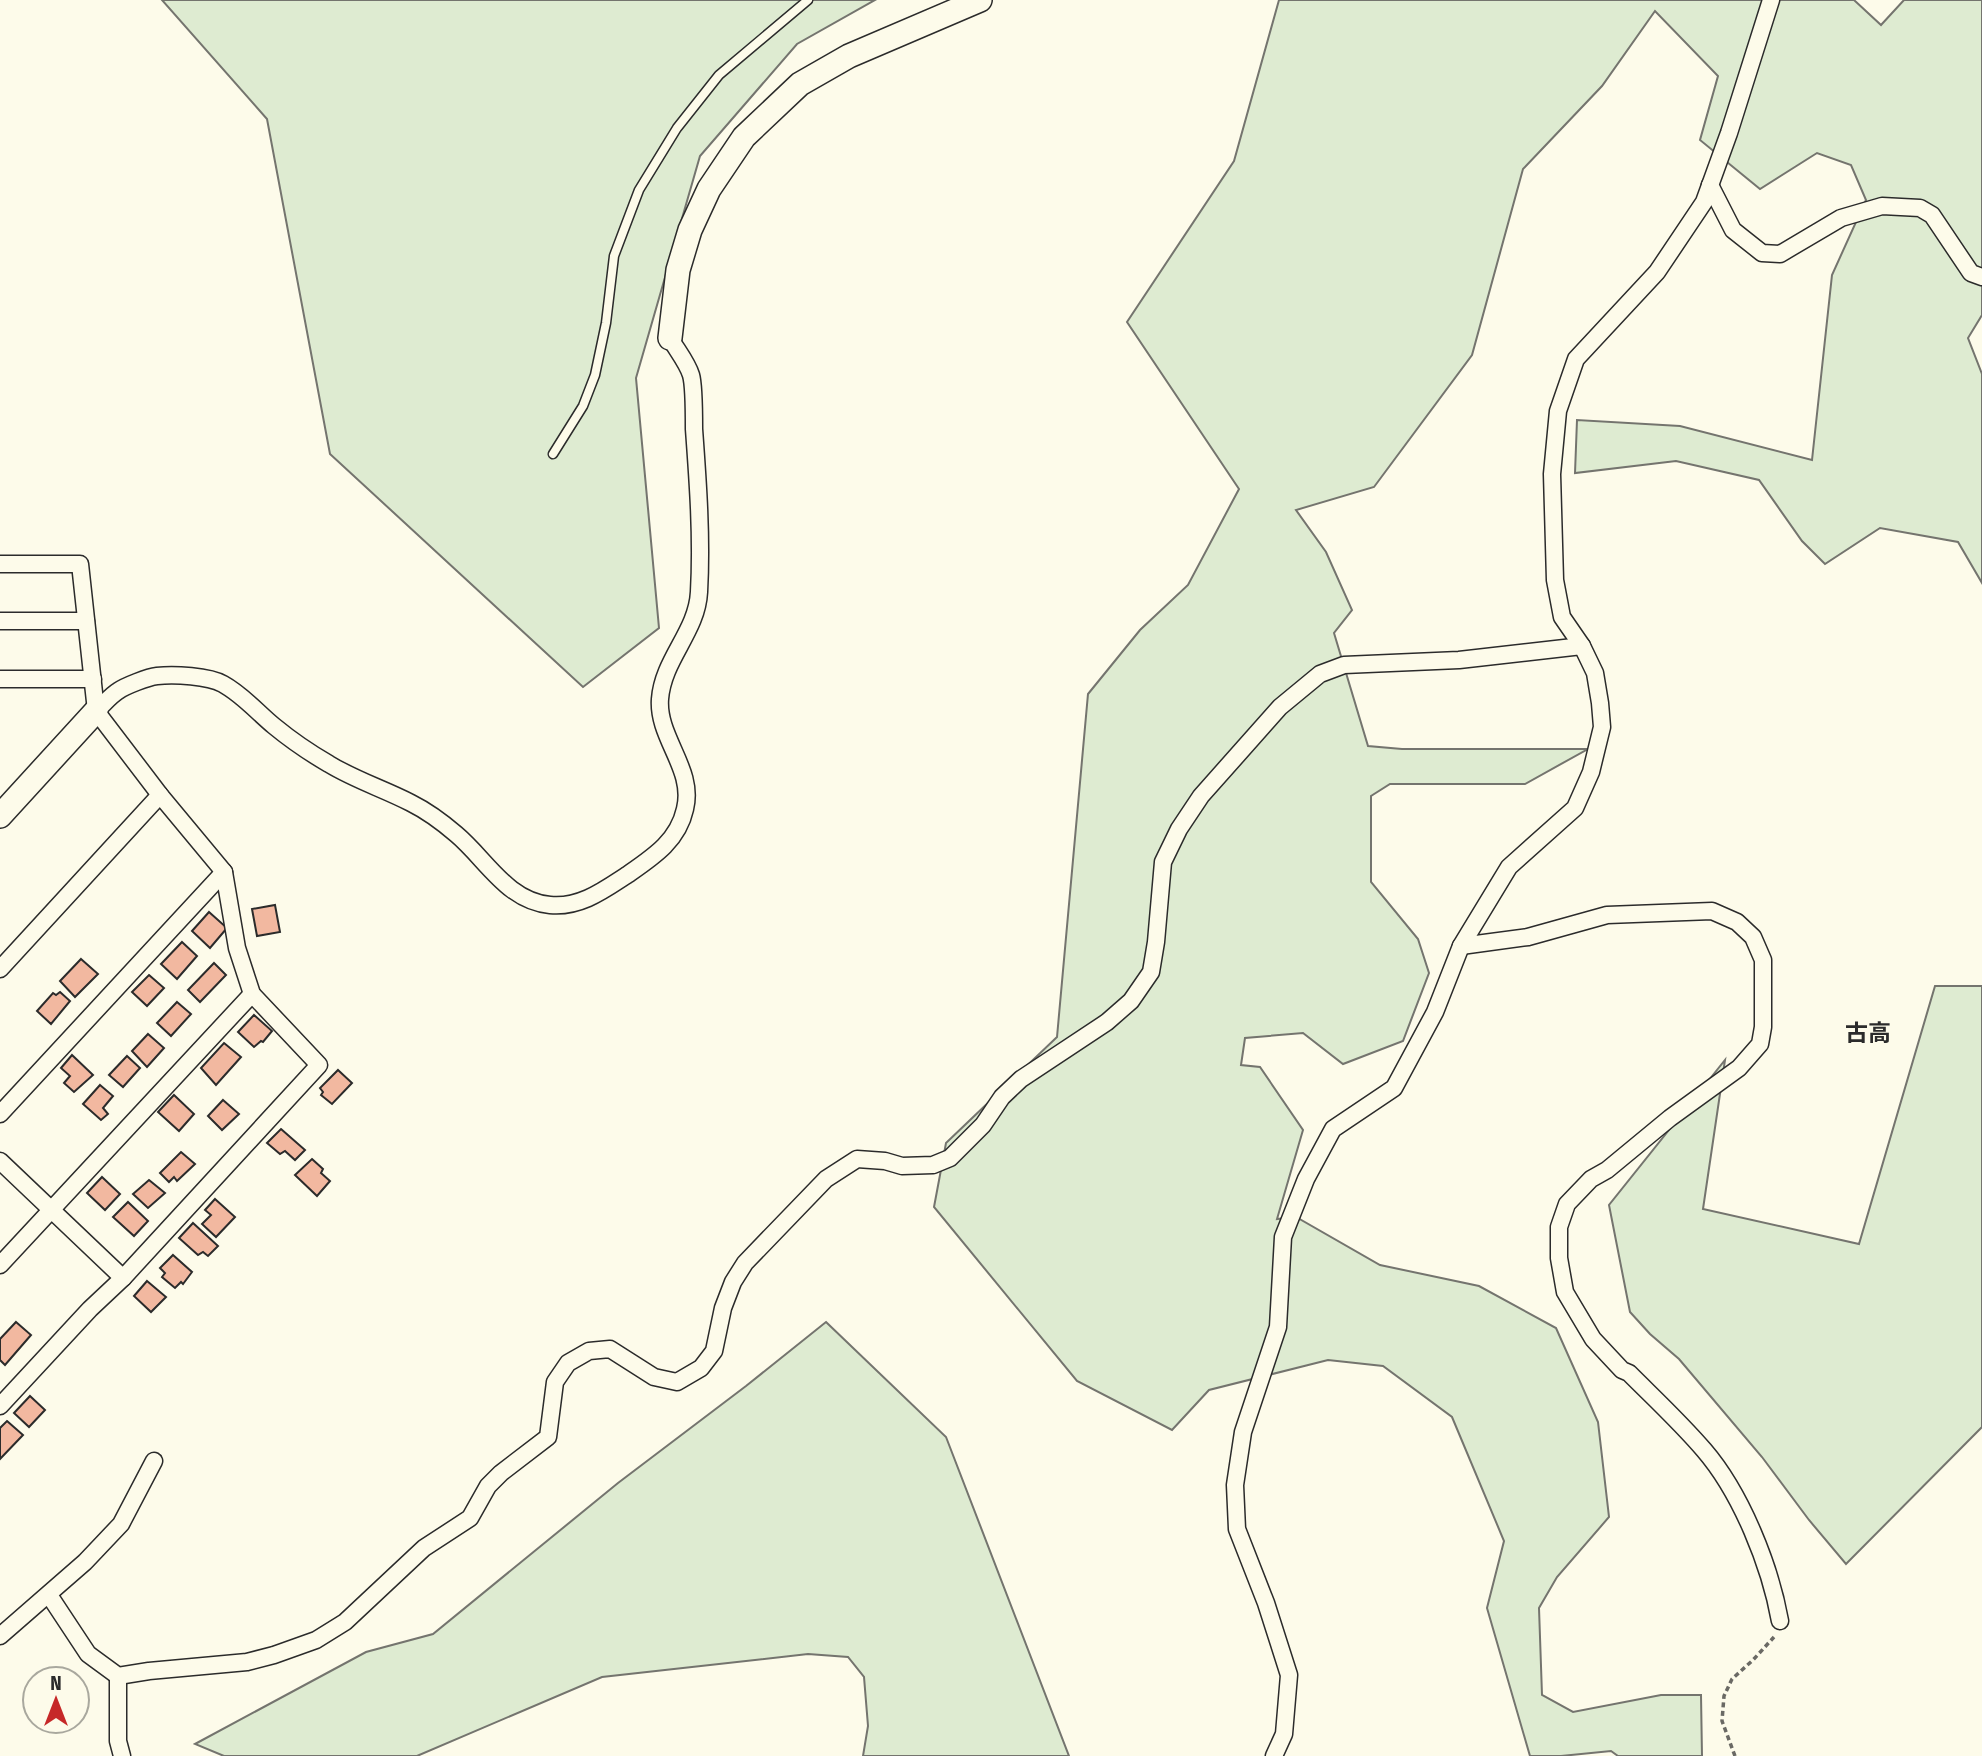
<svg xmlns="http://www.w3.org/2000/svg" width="1982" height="1756" viewBox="0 0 1982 1756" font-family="'Fira Sans Condensed','Noto Sans JP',sans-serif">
<rect width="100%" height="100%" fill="#fdfbea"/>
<g fill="#deebd1" stroke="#74746e" stroke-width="2">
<polygon points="162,0 875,0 797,44 700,156 636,378 659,628 583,687 330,454 267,119"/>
<polygon points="1279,0 1854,0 1881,25 1904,0 1982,0 1982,315 1968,338 1982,374 1982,583 1958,542 1880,528 1825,564 1802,541 1759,480 1676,461 1575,473 1577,420 1680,426 1812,460 1832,275 1866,200 1851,165 1817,153 1760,189 1700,140 1718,76 1655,11 1602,86 1523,169 1472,355 1374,487 1296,510 1326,552 1352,610 1334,633 1368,746 1402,749 1588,749 1525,784 1390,784 1371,796 1371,882 1418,939 1429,973 1403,1041 1343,1064 1303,1033 1245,1038 1241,1065 1260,1067 1303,1130 1277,1219 1296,1217 1380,1265 1479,1286 1556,1328 1598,1422 1609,1517 1557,1577 1539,1608 1542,1695 1573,1712 1661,1695 1701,1695 1702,1756 1618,1756 1611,1751 1561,1756 1530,1756 1487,1608 1504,1541 1452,1417 1383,1366 1328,1360 1209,1390 1172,1430 1077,1381 934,1207 946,1143 1057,1037 1088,694 1140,630 1188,585 1239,489 1127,322 1234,161"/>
<polygon points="1935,986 1982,986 1982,1427 1846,1564 1809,1520 1762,1457 1679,1359 1650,1334 1630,1312 1609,1205 1725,1060 1703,1209 1859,1244"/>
<polygon points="826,1322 946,1437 1069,1756 863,1756 868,1726 864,1677 848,1657 808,1654 602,1677 417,1756 224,1756 195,1744 366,1652 433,1634 618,1483 746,1386"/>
</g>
<g fill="#f2b8a0" stroke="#2b2b2b" stroke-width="2">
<polygon points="275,905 280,932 257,936 252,909"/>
<polygon points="209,912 227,928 210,948 192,931"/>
<polygon points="182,942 197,956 177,979 161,964"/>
<polygon points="81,959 98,974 75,997 60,981"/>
<polygon points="214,963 226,975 200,1002 188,990"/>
<polygon points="149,975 164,988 147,1006 132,992"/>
<polygon points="60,992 70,1001 51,1024 37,1011 53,993 56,995"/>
<polygon points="177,1002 191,1014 171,1036 157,1023"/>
<polygon points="254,1015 272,1031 263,1042 261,1041 254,1047 238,1032"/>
<polygon points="148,1034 164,1048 147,1067 132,1051"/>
<polygon points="224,1043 241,1057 216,1085 201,1068"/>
<polygon points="72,1055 93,1075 74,1092 64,1083 70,1076 61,1068"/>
<polygon points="127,1056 140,1068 123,1087 109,1075"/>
<polygon points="338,1070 352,1083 332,1104 321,1095 323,1092 320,1088"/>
<polygon points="100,1085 113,1096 103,1108 108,1114 101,1120 83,1104"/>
<polygon points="174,1095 194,1114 179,1131 158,1112"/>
<polygon points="223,1100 239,1114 222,1130 208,1116"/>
<polygon points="281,1129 305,1150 295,1160 285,1151 280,1154 267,1143"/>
<polygon points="181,1152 195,1164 177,1181 174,1177 169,1182 160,1173"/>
<polygon points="312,1159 323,1169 321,1173 330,1181 317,1196 295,1175"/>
<polygon points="102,1177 120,1194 105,1210 87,1193"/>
<polygon points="149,1180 165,1193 148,1208 133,1194"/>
<polygon points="215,1199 235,1217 216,1237 202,1224 211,1215 205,1210"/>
<polygon points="128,1202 148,1221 134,1236 113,1217"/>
<polygon points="193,1223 218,1246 208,1256 203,1252 198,1255 179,1238"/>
<polygon points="173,1255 192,1272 183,1284 181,1282 175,1288 162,1277 165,1273 160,1268"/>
<polygon points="147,1281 166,1297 151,1312 134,1296"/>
<polygon points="16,1322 31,1335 5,1365 0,1360 0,1339"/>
<polygon points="30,1396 45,1410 29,1427 14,1413"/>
<polygon points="7,1421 23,1435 0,1459 0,1428"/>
</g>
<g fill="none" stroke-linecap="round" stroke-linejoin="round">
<g stroke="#2b2b2b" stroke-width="11">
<polyline id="lane" points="553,454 583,406 595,375 606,323 614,256 639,190 677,128 719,75 808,0"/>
</g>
<g stroke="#2b2b2b" stroke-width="19">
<g id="street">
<polyline points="1710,185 1733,230 1762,253 1780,254 1841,218 1882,206 1920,208 1932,215 1971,273 1982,277"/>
<polyline points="0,564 80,564 96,711 160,795 224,872 237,948 252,994 319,1065 123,1278 90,1309 0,1406"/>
<polyline points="0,621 86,621"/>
<polyline points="0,679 93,679"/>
<path d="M96 711C103 705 110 696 118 691 125 686 148 677 157 676 174 674 209 676 223 684 243 695 257 712 274 726 291 740 310 753 329 764 355 780 384 789 411 803 427 811 442 822 456 834 486 859 507 901 550 905 580 908 604 890 627 875 653 857 678 841 685 809 695 769 657 738 660 699 663 659 697 632 699 592 702 538 698 483 694 429 694 416 694 385 691 375 687 362 676 349 670 338"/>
<path d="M1461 946 1528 937 1607 915 1712 911 1737 922 1753 937 1763 960V1027L1760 1044 1739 1068 1670 1118 1607 1170 1591 1179 1567 1204 1559 1227V1258L1565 1292 1593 1339 1622 1370 1629 1373C1654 1398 1681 1423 1704 1450 1741 1493 1770 1565 1780 1621"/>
<polyline points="0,969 160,795"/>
<polyline points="0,1114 224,872"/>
<polyline points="0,1161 123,1278"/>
<polyline points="0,1265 252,994"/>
<polyline points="49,1595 88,1654 118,1676 149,1671 247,1662 274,1655 316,1640 345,1622 424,1548 470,1518 488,1486 501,1473 548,1437 555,1382 568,1363 589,1351 610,1349 654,1377 677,1382 701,1368 714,1351 723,1308 733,1282 745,1263 826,1179 857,1159 885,1161 902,1166 933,1165 950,1158 983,1125 1002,1097 1021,1079 1107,1022 1131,1001 1151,972 1156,942 1163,862 1179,829 1201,796 1280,707 1320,674 1344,665 1459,660 1582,646"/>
<polyline points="0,1636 85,1562 121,1524 154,1461"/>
<polyline points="118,1676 118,1741 122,1756"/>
<polyline points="1274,1756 1284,1734 1289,1675 1266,1603 1237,1529 1235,1485 1243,1432 1278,1327 1283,1237 1306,1179 1333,1129 1394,1088 1435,1012 1461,946 1509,867 1575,808 1591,772 1602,727 1600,703 1595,673 1582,646 1562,617 1555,580 1552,474 1558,411 1576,359 1657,272 1704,202 1729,133 1771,0"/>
</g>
</g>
<g stroke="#2b2b2b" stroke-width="26">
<g id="secondary">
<polyline points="670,338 678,270 690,230 709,189 744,137 800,84 849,56 980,0"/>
<polyline points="0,816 96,711"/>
</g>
</g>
<polyline stroke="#6a6964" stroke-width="3.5" stroke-dasharray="5 3.5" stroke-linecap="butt" points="1735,1756 1722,1721 1724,1696 1732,1679 1753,1660 1774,1637"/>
<use href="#lane" stroke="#fdfbea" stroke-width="8"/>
<use href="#street" stroke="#fdfbea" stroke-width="16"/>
<use href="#secondary" stroke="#fdfbea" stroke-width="23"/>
</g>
<g text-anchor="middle" stroke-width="5" stroke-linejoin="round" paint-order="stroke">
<g font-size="23" font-weight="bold" fill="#2b2b2b" stroke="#fdfbea">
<text x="1868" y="1041">古高</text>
</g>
</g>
<g transform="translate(56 1700)"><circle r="33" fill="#fdfbea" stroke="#a9a89e" stroke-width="2"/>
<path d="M0-5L12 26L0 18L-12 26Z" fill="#c62828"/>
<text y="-10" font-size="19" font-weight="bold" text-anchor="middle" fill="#2b2b2b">N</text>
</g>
</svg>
